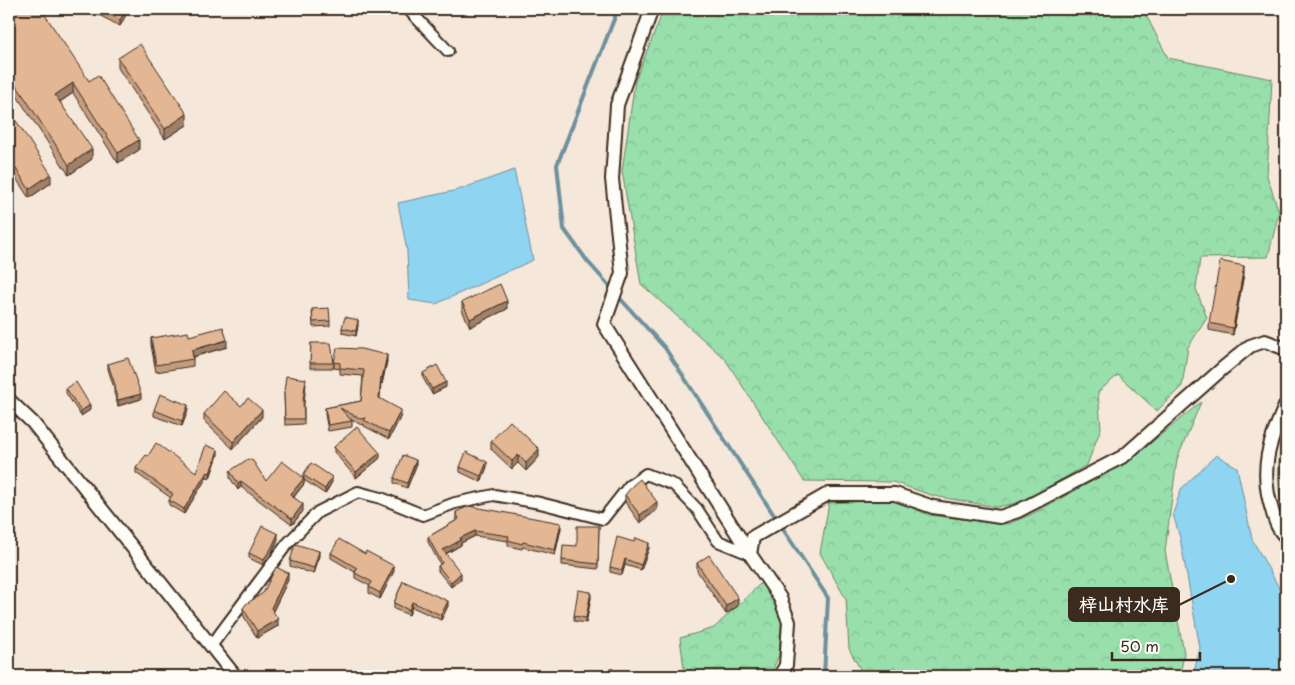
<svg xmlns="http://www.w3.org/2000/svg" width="1295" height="685" viewBox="0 0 1295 685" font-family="'Playpen Sans','LXGW WenKai TC',sans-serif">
<defs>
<pattern id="forest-crowns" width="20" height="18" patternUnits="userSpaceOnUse" patternTransform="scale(1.25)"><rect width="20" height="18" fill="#98dfac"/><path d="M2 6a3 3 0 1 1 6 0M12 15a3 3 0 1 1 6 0" fill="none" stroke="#84c094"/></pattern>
</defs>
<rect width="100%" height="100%" fill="#f5e7d9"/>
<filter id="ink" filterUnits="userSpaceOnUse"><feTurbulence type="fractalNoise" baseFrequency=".02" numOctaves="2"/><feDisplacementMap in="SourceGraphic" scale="10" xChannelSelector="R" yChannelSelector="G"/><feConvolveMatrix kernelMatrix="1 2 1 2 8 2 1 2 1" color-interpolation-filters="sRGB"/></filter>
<g filter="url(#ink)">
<g fill="url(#forest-crowns)" stroke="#6a8465">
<polygon points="664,9 1137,9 1147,17 1168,58 1272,79 1267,176 1279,212 1268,257 1200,258 1196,289 1207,318 1188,347 1182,386 1157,411 1118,375 1098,392 1101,428 1087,465 1022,502 996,507 934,496 893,482 804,481 725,359 641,284 622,171 635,81"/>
<polygon points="1201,402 1177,459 1165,551 1184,653 1180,676 864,676 849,649 846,599 820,553 829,503 894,500 929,515 1008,524 1032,514 1129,461"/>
<path d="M1286 436V521L1283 517C1279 489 1274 462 1286 436Z"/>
<polygon points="761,583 782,614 779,655 770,676 685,676 680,638 714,628"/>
</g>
<g fill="#8fd4f1" stroke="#6d909d">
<polygon points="514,170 533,260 436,304 409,300 407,251 398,203 458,190"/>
<polygon points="1216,455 1237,467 1252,539 1283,595 1286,595 1286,676 1193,676 1200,648 1180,538 1173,514 1181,489"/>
</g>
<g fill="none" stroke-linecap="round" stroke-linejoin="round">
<g stroke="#6d909d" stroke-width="4">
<polyline points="613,290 588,262 564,229 557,165 618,9"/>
<polyline points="617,295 665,348 828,598 824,676"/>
</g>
<g stroke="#3b2a1e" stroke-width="14">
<g id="minor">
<polyline points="408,9 448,51"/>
<polyline points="211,646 287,544 318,512 358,492 381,498 423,515 455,503 494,495 540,503 603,519 629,486 646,474 674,485 697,509 718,541 750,554"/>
</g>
</g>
<g stroke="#3b2a1e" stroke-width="16">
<g id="tertiary">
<polyline points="652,9 617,105 612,179 622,273 604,324 750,554"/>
<polyline points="9,400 33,423 235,676"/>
<path d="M1286 404C1269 442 1259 469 1272 510 1275 521 1278 530 1286 537"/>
<polyline points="780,676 786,665 789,622 780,598 750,554 753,537 828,494 895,494 933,507 1000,517 1018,511 1124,456 1222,369 1250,346 1265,341 1286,349"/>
</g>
</g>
<use href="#minor" stroke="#fdfcf7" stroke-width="10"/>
<use href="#tertiary" stroke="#fdfcf7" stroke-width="12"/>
</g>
<g fill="#c39d7f" stroke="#3b2a1e">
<polygon points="9,9 89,81 139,150 118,163 73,93 60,102 92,159 69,175 9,84"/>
<polygon points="93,9 129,9 120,26 93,12"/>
<polygon points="118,58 187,125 165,139 118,68"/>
<polygon points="9,110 51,183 29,198 9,168"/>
<polygon points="1244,273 1233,335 1209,330 1209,323"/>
<polygon points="462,302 507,309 470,327 462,310"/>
<polygon points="312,309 330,321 330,326 313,327"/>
<polygon points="358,325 356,336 342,333 342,328"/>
<polygon points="189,336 227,347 193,357 193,366 156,372 151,345 151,338"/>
<polygon points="311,343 334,363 334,368 310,368"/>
<polygon points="387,361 382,384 381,383 380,399 401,416 389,439 364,426 364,424 361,425 351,419 352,421 352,427 328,431 325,414 325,408 361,401 363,376 340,374 340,369 334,368 334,362"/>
<polygon points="108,364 141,399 118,406 114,393 114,388 108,369"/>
<polygon points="423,373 446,387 432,394 423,378"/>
<polygon points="306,384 304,404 304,424 285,425 284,392"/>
<polygon points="66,388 90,410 81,416 66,393"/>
<polygon points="241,406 262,417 233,449 204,421 204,414"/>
<polygon points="154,410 188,410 182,426 154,416"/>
<polygon points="491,441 539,457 526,471 518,463 512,469 491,449"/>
<polygon points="334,447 380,458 356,478 334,452"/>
<polygon points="218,455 210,478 207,477 184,514 169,505 169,500 171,498 136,473 136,468 148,456 196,472"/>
<polygon points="416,466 407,488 394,483 394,478"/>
<polygon points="460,467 487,467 481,482 460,472"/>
<polygon points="230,471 266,481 303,477 303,475 332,482 325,494 304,480 304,484 294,497 303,511 292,525 241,487 238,490 230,478"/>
<polygon points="625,495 657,510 640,523 625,502"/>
<polygon points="456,512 561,528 555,555 523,547 522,549 508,546 508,541 475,536 461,543 461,545 446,554 461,579 451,587 438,571 438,566 440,564 428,542 428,537 457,520 456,517"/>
<polygon points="599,526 598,569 562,565 562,560"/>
<polygon points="278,539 271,555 263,565 249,558 249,553"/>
<polygon points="649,548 641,570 625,565 622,575 610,572 610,567"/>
<polygon points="331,553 394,571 380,599 369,593 369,587 370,586 355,578 355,572 331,558"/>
<polygon points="319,557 314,574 290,566 290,561"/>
<polygon points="697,563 738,606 726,614 697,571"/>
<polygon points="288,580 273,611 278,626 257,638 243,615 243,608"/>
<polygon points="403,581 448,606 441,620 412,607 409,615 394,609 394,603"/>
<polygon points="591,598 586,623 574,621 574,616"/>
</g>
<g fill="#9f8068" stroke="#3b2a1e">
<polygon points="126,9 129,9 120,26 120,20"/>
<polygon points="73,83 73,93 55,105 55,95"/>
<polygon points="187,114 187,125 165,139 165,129"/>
<polygon points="139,140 139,150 118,163 118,153"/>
<polygon points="92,149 92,159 69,175 69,165"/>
<polygon points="51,174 51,183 29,198 29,189"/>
<polygon points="14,201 14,210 9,213 9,204"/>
<polygon points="1244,266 1244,273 1233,335 1233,328"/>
<polygon points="507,301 507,309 470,327 470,319"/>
<polygon points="358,320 358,325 356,336 356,331"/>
<polygon points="227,340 227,347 192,357 192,350"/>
<polygon points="387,355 387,361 382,384 382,378"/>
<polygon points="446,382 446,387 432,394 432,389"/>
<polygon points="141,394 141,399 118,406 118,400"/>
<polygon points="90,405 90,410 81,416 81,411"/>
<polygon points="188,405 188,410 182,426 182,421"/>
<polygon points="262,410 262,417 233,449 233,442"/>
<polygon points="401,410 401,416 389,439 389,433"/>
<polygon points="539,449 539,457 526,471 526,463"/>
<polygon points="218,450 218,455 210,478 210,473"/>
<polygon points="380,453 380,458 356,478 356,472"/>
<polygon points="518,455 518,463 512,469 512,461"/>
<polygon points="416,460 416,466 407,488 407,483"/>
<polygon points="487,462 487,467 481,482 481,476"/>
<polygon points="207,472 207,477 184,514 184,509"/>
<polygon points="332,477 332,482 325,494 325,489"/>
<polygon points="304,478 304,484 290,501 290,495"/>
<polygon points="241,481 241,487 238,490 238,483"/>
<polygon points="657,502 657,510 640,523 640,515"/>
<polygon points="303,504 303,511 292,525 292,519"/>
<polygon points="561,523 561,528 555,555 555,550"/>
<polygon points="475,531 475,536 461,543 461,545 443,555 443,550 460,538"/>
<polygon points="278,534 278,539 271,555 263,565 263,560"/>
<polygon points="649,543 649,548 641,570 641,565"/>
<polygon points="319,551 319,557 314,574 314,568"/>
<polygon points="625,559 625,565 622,575 622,570"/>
<polygon points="394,566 394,571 380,599 380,593"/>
<polygon points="288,573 288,580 271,615 271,608"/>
<polygon points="461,573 461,579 451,587 451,582"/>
<polygon points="591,592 591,598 586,623 586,618"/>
<polygon points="738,598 738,606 726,614 726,606"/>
<polygon points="448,601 448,606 441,620 441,615"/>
<polygon points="412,602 412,607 409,615 409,610"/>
<polygon points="278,619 278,626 257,638 257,631"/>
</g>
<g fill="#e3b794" stroke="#3b2a1e">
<polygon points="9,9 41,9 89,81 98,75 139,140 118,153 73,83 55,95 92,149 69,165 9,74"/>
<polygon points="99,9 126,9 120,20"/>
<polygon points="140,44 187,114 165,129 118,58"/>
<polygon points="9,110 51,174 29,189 9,158"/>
<polygon points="9,194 14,201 9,204"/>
<polygon points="1220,261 1244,266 1233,328 1209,323"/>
<polygon points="500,284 507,301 470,319 462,302"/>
<polygon points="329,308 330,321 313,322 312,309"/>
<polygon points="345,317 358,320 356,331 342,328"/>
<polygon points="223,327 227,340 192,350 193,359 156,365 151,338 188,332 189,336"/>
<polygon points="311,343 331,343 334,363 310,363"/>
<polygon points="337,348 361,349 387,355 382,378 381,377 379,398 401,410 389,433 364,420 366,418 361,419 340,408 352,421 328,425 325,408 361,401 364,370 340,368 340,363 334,362"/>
<polygon points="128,358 141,394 118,400 114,388 116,388 108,364"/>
<polygon points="437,365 446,382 432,389 423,373"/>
<polygon points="286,376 306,379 303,400 304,419 285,419 284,392"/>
<polygon points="76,382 90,405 81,411 66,388"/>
<polygon points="224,391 241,406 248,398 262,410 233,442 204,414"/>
<polygon points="160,394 188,405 182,421 154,410"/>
<polygon points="510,421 539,449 526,463 518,455 512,461 491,441"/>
<polygon points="357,427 380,453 356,472 334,447"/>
<polygon points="156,443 196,472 206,445 218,450 210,473 207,472 184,509 169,500 173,494 136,468 146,455 148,456"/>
<polygon points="466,452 487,462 481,476 460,467"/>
<polygon points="403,455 416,460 407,483 394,478"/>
<polygon points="248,459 253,461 266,481 282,461 304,478 290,495 303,504 292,519 241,481 238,483 230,471"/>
<polygon points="311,463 332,477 325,489 303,475"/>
<polygon points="640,479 657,502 640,515 625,495 633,485"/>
<polygon points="469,506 561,523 555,550 523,542 522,544 508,540 509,536 475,531 460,538 461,540 443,550 461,573 451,582 438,566 442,563 428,537 459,519 456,512"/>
<polygon points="262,526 278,534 271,549 263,560 249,553"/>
<polygon points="577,526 599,526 598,564 562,560 563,545 577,546"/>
<polygon points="617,537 634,542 636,538 649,543 641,565 625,559 622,570 610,567"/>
<polygon points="339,539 365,554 366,551 394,566 380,593 369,587 372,582 355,573 357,568 331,553"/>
<polygon points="295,544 319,551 314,568 290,561"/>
<polygon points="709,555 738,598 726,606 697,563"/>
<polygon points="276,567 288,573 271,608 278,619 257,631 243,608 246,604 263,593"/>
<polygon points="403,581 448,601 441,615 412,602 409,610 394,603"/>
<polygon points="578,590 591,592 586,618 574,616"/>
<polygon points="612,668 618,676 600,676"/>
</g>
</g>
<path fill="none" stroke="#3b2a1e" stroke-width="2" d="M1231 579L1179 605"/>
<circle fill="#3b2a1e" stroke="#fdfcf7" stroke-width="2" cx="1231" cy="579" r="5"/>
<rect fill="#3b2a1e" stroke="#3b2a1e" stroke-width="2" x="1069" y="588" width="110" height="33" rx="5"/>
<g font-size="18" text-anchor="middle" font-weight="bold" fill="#fff">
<text x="1124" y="611">梓山村水库</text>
</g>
<rect width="1295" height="685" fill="none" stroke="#fdfcf7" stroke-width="30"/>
<rect x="15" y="15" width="1265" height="655" fill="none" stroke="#3b2a1e" stroke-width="2" filter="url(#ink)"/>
<path d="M1112 652v8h88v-8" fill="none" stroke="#3b2a1e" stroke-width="2.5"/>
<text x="1120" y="652" font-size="15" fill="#3b2a1e" stroke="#fdfcf7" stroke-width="4" paint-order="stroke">50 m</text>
</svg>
